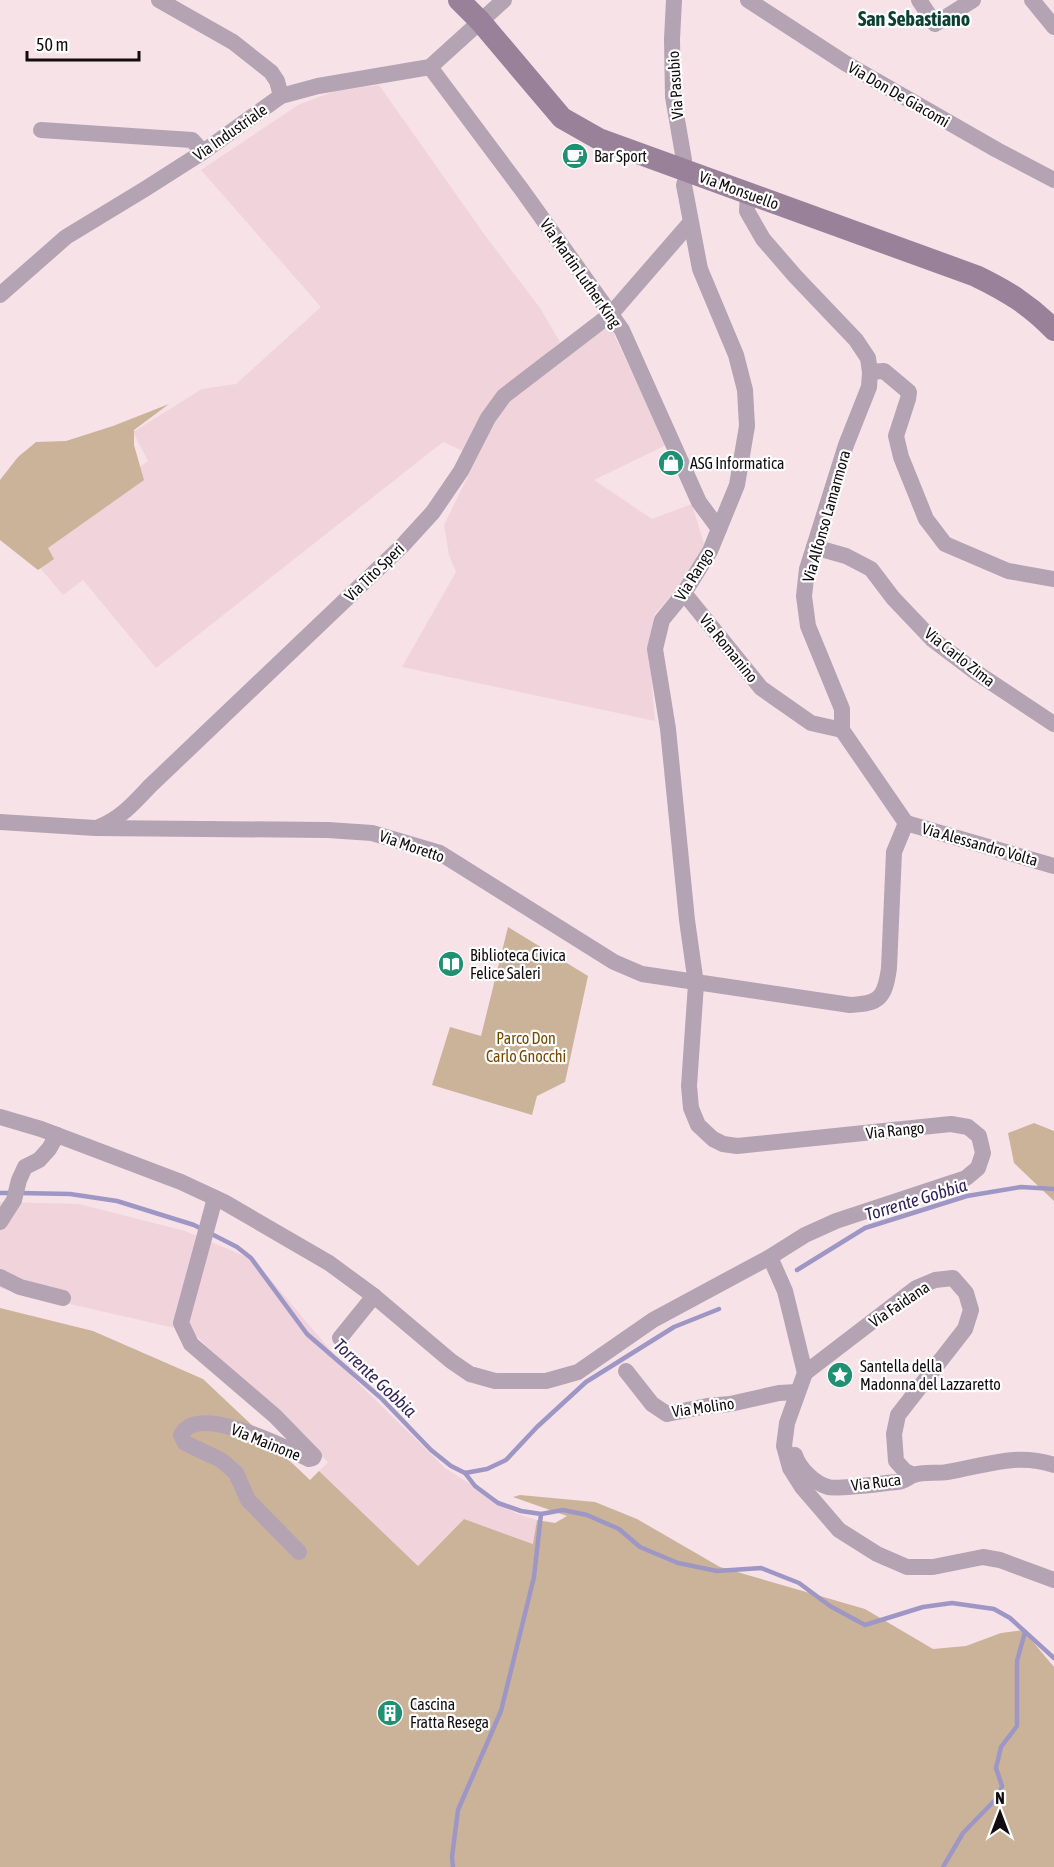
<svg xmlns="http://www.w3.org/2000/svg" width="1054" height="1867" viewBox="0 0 1054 1867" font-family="'Asap Condensed',sans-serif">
<rect width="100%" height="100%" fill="#f7e2e8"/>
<g fill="#f1d3db">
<polygon points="379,85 484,234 540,308 560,342 500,396 463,451 443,442 156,668 83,580 63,595 26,551 148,461 133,432 202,389 236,384 321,307 201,170 298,105 335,91"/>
<polygon points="609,324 666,445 594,480 652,519 692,504 704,544 684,580 654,615 649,650 655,721 402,667 456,572 449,555 444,525 505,401"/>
<polygon points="0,1202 79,1204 185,1231 254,1260 359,1384 445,1468 515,1513 537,1520 534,1544 464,1519 418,1566 319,1471 328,1462 192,1332 0,1288"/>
</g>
<g fill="#cbb39a">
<polygon points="169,404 134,430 134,445 144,480 48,548 54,559 38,570 0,540 0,480 18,457 36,442 66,441 113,426"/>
<polygon points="508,927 588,976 565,1082 537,1096 532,1115 432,1085 450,1027 481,1036"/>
<polygon points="1034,1123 1054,1131 1054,1201 1014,1163 1008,1133"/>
<polygon points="0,1308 93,1331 203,1379 310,1480 319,1471 418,1566 464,1519 533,1544 537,1520 555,1523 567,1516 513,1497 520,1495 595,1502 637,1519 720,1567 865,1609 933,1649 966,1646 1001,1633 1023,1630 1054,1667 1054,1867 0,1867"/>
</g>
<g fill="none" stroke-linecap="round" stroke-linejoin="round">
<g stroke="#9e97c5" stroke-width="4.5">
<polyline points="0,1193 11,1193"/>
<polyline points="19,1193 70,1194 117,1201 194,1225 237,1247 251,1258 307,1334 381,1398 431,1450 451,1466 465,1473 487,1469 506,1460 537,1427 586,1382 674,1327 719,1309"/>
<polyline points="797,1270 865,1228 967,1196 1021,1187 1054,1189"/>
<polyline points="465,1473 475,1486 498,1503 521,1511 541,1514 563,1510 587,1515 619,1529 640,1547 678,1563 717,1571 761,1568 799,1583 830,1606 865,1625 923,1607 952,1603 994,1609 1010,1618 1054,1658"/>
<polyline points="453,1867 452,1857 458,1810 501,1711 534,1577 541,1514"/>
<polyline points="943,1867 963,1833 998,1797 1002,1786 996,1768 1001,1747 1017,1726 1017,1661 1025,1632"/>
</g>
<g stroke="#b3a3b3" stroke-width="16">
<polyline points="159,0 233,42 271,72 277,81 281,96"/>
<polyline points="674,0 672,39 673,97 684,160 683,169"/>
<polyline points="748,0 845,63 997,150 1054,180"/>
<polyline points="919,0 935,24 973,0"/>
<polyline points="1032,0 1054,27"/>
<polyline points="430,67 522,190 622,330 699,502 719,529"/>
<polyline points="41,130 192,140 203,152"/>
<polyline points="0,295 66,237 145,189 203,152 281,96 318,86 430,67 504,0"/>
<polyline points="870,372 884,371 909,392 908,399 896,436 901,457 926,519 945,544 1008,571 1054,579"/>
<polyline points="814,547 846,556 871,569 893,598 932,639 977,673 1054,724"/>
<polyline points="684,593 761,688 811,723 842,730"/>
<path d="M0 822 95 828 328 830 372 833 440 853 614 962 642 974 850 1005C880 1004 885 997 889 968L894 852 906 823 842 730V709L808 626 804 596 807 569 814 547 846 445 869 387 870 372 868 358 856 340 795 276 763 239 747 211 748 194"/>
<polyline points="906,823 1054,866"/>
<path d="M99 827C121 818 134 803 150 786L402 546 433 512 461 471 488 418 504 396 611 314 690 223"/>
<polyline points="0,1117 41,1129 181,1182 224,1202 329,1263 374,1296 451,1361 470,1374 495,1381 546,1381 578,1372 653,1320 770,1257 805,1235 836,1221 966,1178 978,1168 983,1153 979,1136 968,1127 951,1124 737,1146 723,1144 713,1139 698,1125 691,1108 689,1086 696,984 687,920 668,729 655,649 662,620 684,593 710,551 737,485 747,426 745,390 736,355 700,269 684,185 688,172"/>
<path d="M215 1198 181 1323 191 1344 275 1416 314 1456 313 1458 309 1459C285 1447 210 1410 187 1428 184 1430 183 1433 181 1435L185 1443 221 1460 236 1473 248 1500 299 1552"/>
<polyline points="0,1222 14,1200 19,1180 25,1167 39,1160 49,1149 57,1135"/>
<polyline points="770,1257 785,1291 805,1373 787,1423 784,1446 790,1468 802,1487 839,1530 877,1554 907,1567 933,1567 983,1557 1000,1560 1054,1580"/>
<polyline points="0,1277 20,1287 63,1298"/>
<polyline points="340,1338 374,1296"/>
<polyline points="626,1371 652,1404 667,1414 707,1406 730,1404 779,1393 797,1392"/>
<polyline points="805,1373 916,1288 935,1280 953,1278 966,1293 971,1310 965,1329 898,1415 894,1434 896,1461 905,1471 913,1475"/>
<path d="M795 1455C799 1468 814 1483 828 1487 837 1490 884 1483 897 1482 905 1481 908 1477 914 1475 924 1471 937 1474 947 1472 985 1466 1016 1452 1054 1465"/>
</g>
<path stroke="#998199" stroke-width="22" d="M459 0 480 21 562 118 599 139 976 276C1007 291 1030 305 1054 330"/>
</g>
<defs>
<g id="cafe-disc" transform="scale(1.35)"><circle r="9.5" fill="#1f9071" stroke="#fff"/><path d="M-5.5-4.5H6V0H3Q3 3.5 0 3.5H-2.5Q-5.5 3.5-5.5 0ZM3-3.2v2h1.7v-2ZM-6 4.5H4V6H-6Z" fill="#fff"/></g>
<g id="shop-disc" transform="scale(1.35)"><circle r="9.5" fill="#1f9071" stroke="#fff"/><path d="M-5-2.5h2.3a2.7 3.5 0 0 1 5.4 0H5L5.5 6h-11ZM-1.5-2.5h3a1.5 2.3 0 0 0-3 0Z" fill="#fff"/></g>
<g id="library-disc" transform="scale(1.35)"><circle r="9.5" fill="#1f9071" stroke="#fff"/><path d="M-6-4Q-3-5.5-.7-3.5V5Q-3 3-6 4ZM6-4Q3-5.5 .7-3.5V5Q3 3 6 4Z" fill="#fff"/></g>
<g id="sight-disc" transform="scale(1.35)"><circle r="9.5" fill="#1f9071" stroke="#fff"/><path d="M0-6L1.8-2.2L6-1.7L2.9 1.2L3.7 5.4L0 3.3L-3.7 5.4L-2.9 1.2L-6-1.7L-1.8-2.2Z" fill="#fff"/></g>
<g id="building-disc" transform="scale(1.35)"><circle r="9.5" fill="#1f9071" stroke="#fff"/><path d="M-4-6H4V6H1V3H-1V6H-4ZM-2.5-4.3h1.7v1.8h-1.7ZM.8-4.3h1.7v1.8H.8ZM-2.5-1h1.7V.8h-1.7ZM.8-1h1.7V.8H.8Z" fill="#fff"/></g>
</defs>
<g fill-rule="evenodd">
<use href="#cafe-disc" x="575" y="156"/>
<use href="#shop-disc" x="671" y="463"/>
<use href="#library-disc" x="451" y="964"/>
<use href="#sight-disc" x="840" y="1375"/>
<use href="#building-disc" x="390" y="1713"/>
</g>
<g text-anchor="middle" stroke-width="4.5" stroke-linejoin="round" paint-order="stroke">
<g font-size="16" fill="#120c0e" stroke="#fff">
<text transform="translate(675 85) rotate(-94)" y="6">Via Pasubio</text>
<text transform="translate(899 94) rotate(30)" y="6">Via Don De Giacomi</text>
<text transform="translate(230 132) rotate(-35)" y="6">Via Industriale</text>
<text transform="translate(739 190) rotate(20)" y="6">Via Monsuello</text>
<text transform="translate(581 273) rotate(55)" y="6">Via Martin Luther King</text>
<text transform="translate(826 516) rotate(-74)" y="6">Via Alfonso Lamarmora</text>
<text transform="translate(374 572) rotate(-44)" y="6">Via Tito Speri</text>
<text transform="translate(694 574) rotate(-58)" y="6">Via Rango</text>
<text transform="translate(729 648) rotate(51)" y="6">Via Romanino</text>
<text transform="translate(960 657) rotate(38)" y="6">Via Carlo Zima</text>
<text transform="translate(980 844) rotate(16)" y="6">Via Alessandro Volta</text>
<text transform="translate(412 846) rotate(19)" y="6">Via Moretto</text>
<text transform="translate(895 1130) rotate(-6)" y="6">Via Rango</text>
<text transform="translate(899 1304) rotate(-34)" y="6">Via Faidana</text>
<text transform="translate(703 1407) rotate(-8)" y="6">Via Molino</text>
<text transform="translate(266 1442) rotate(22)" y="6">Via Mainone</text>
<text transform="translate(876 1482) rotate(-7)" y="6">Via Ruca</text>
</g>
<g font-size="16" fill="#120c0e" stroke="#fff" text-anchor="start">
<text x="594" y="162">Bar Sport</text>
<text x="690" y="469">ASG Informatica</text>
<text x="470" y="961">Biblioteca Civica<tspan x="470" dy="18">Felice Saleri</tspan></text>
<text x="860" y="1372">Santella della<tspan x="860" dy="18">Madonna del Lazzaretto</tspan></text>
<text x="410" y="1710">Cascina<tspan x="410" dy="18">Fratta Resega</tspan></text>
</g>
<g font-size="16" fill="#764702" stroke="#fff">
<text x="526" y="1044">Parco Don<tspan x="526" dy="18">Carlo Gnocchi</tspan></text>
</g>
<g font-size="18" font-style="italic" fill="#32235c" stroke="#fff">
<text transform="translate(916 1200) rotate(-17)" y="6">Torrente Gobbia</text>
<text transform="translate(375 1378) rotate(43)" y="6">Torrente Gobbia</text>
</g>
<g font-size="20" font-weight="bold" fill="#0c4031" stroke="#fff">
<text x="914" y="26">San Sebastiano</text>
</g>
</g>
<g transform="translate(1000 1813)" stroke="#ffffff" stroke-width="4.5" paint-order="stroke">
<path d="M0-4.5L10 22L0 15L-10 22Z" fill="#120c0e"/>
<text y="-9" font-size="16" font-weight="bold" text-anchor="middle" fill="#120c0e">N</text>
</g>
<path d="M27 51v9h112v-9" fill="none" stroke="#120c0e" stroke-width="3"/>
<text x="36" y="51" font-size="18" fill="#120c0e" stroke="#ffffff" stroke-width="4.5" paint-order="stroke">50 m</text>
</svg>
